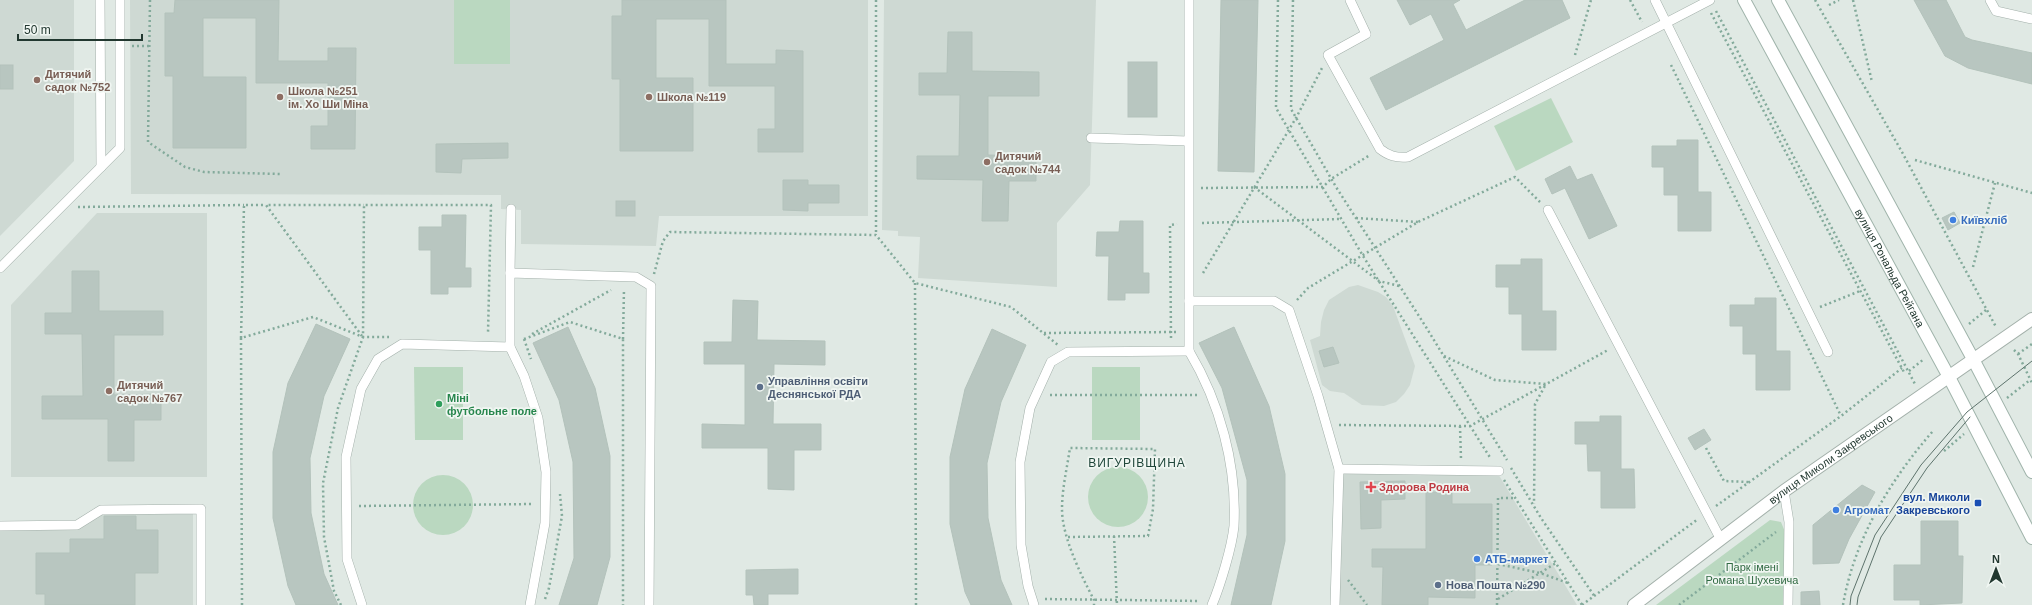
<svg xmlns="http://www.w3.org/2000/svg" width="2032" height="605" viewBox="0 0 2032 605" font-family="Arial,sans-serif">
<rect width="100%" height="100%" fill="#e0e9e4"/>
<g fill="#ced9d3">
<polygon points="0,0 74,0 74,161 0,236"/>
<polygon points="130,0 868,0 868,216 659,216 656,246 521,244 521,210 501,209 501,195 131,194"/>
<polygon points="884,0 1096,0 1090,185 1057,223 1057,287 918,278 920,237 898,236 898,231 882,230"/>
<polygon points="97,213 207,213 207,477 11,477 11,305"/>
<polygon points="1358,285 1378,292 1386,297 1393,306 1415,366 1410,385 1404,394 1396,402 1384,406 1362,405 1344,393 1330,391 1322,385 1310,340 1320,336 1321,322 1324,310 1329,300 1349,287"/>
<polygon points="1341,471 1497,472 1577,605 1338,605"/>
<polygon points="102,511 193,512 193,605 0,605 0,530 78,529"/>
</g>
<g fill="#bad8c0">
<rect x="454" y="0" width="56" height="64"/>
<polygon points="1551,98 1573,142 1516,171 1494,126"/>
<polygon points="414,367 463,367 463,440 415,440"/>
<rect x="1092" y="367" width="48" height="73"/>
<circle cx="1118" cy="497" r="30"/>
<circle cx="443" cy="505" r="30"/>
<polygon points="1770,520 1781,522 1785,532 1784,605 1656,605"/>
</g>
<g fill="#b8c6c0" stroke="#b3c2bb">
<polygon points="175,0 279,0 278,61 328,61 328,48 356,48 355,149 311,149 311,126 328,126 328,83 256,83 256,18 203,18 203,77 246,77 246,148 173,148 173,76 165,76 165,13 174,13"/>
<polygon points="622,0 726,0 726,64 776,64 776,50 803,51 803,152 758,152 758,129 775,129 775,86 709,86 709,19 656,19 656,78 693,78 693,151 620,151 620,79 612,79 612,16 622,16"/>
<polygon points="1221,0 1258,0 1254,172 1218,171"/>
<polygon points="1397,0 1460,0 1453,4 1466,30 1525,0 1562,0 1570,18 1386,110 1370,78 1444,40 1431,14 1410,25"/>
<polygon points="1914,0 1946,0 1965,37 1972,40 2032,53 2032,84 1968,68 1945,56"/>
<polygon points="948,32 972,32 972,71 1039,72 1039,96 988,96 988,155 1036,156 1036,181 1009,181 1008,221 982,221 983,180 917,179 917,156 959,156 960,95 919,95 919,73 947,73"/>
<rect x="1128" y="62" width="29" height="55"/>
<rect x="0" y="65" width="13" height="24"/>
<polygon points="1677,140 1698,140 1698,192 1711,192 1711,231 1678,231 1678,195 1664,195 1664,167 1652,167 1652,146 1677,146"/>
<polygon points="508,143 508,158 462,159 461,173 436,172 436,144"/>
<polygon points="1570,166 1577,180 1592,174 1617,226 1589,239 1565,188 1552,194 1545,179"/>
<polygon points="783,180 808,180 808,185 839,185 839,203 808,203 808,211 783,210"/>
<rect x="616" y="201" width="19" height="15"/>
<polygon points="1954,212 1960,223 1948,230 1942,218"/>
<polygon points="442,215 466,215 465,268 471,268 471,287 448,287 448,294 431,294 431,250 419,250 419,227 442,227"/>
<polygon points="1120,221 1143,221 1143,273 1149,273 1149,293 1125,293 1125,300 1108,300 1109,256 1096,256 1097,232 1119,232"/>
<polygon points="1521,259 1542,259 1542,311 1556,311 1556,350 1522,350 1522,314 1509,314 1509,287 1496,287 1496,265 1521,265"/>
<polygon points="72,271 99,271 99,311 163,311 163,335 114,335 114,395 161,394 161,420 134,420 134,461 108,461 108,419 42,419 42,396 83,396 82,334 45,334 45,313 72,313"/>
<polygon points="1755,298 1776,298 1776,351 1790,351 1790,390 1756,390 1756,354 1743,354 1743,326 1730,326 1730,305 1755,305"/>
<polygon points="733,300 758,301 757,340 825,341 825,365 774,364 773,424 821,424 821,450 794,450 794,490 768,489 768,448 702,448 702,424 745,425 745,364 704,364 704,342 732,342"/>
<polygon points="316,324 350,339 324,396 310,458 311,513 324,574 338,605 296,605 288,586 273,518 273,452 288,383"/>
<polygon points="568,327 595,388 610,456 610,557 597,605 559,605 574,558 573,462 559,400 533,343"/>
<polygon points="1234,327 1269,406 1285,474 1285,541 1271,605 1231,605 1247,535 1247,480 1222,388 1199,343"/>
<polygon points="992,329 1026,345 1001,402 987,463 988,518 1001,580 1012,605 971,605 965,592 950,524 950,457 965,389"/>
<polygon points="1333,347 1339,363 1324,367 1319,351"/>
<polygon points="1600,416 1621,416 1621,469 1634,469 1635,508 1601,508 1601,471 1588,471 1587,444 1575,444 1575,422 1600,422"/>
<polygon points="1704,429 1711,440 1695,450 1688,438"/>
<polygon points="1405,481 1405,499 1381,500 1381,528 1361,529 1360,482"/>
<polygon points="1862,485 1875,492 1849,539 1839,563 1813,564 1813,525"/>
<polygon points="1426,492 1452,492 1452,504 1492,504 1492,565 1475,565 1475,598 1428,597 1428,605 1382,605 1383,567 1372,567 1372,549 1426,549"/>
<polygon points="104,516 136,516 136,530 158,530 158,573 135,573 135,605 45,605 45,594 36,594 36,553 70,553 70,539 104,539"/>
<polygon points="1921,521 1958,521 1958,556 1963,556 1962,603 1920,605 1920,600 1894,600 1894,565 1921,565"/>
<polygon points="798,569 798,594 768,594 768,605 754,605 753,595 746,595 746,570"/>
<polygon points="1819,591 1820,605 1801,605 1801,592"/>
</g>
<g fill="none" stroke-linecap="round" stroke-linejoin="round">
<g stroke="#a3b0aa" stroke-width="10">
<g id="service">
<polyline points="100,0 101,167"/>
<path d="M1350 0 1366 34 1328 55 1380 149C1389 156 1396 158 1408 157L1710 0"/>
<polyline points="1655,0 1828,352"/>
<polyline points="1990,0 1996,11 2032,19"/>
<polyline points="1091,138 1188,141"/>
<polyline points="1548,210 1721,540"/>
<polyline points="0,268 120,148 120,0"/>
<polyline points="510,273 511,209"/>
<polyline points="1189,301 1274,301 1289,310 1318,396 1339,469 1335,605"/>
<path d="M1189 351C1220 403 1237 465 1234 526 1232 547 1220 586 1212 605"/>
<polyline points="1339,469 1499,471"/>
<polyline points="1784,491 1789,522 1788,605"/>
<polyline points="0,526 77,525 101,510 201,509 201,605"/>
<polyline points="362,605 347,559 346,457 361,389 378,359 402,344 510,347"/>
<polyline points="530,605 545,523 546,472 538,418 524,376 510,347 510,273 636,277 651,286 649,605"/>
<polyline points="1034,605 1028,586 1021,545 1020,462 1030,408 1051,362 1068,352 1189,351 1189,0"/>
</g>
</g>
<g stroke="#a3b0aa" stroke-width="14">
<g id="tertiary">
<path id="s1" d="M1634 605 1784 491 2032 319"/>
</g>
</g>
<g stroke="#a0b4ab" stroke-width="14">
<g id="secondary">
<path id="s2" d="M1744 0 1949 377 2032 538"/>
<polyline points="1778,0 1973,359 2032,472"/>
</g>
</g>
<g stroke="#83aa9b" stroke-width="2.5" stroke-dasharray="2 3" stroke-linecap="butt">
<polyline points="150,0 148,142 185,167 204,172 281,174"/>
<polyline points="876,0 876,235"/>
<polyline points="1278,0 1276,108 1363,256 1491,459"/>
<polyline points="1293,0 1291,109 1336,187 1426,327 1507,460"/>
<polyline points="1630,0 1642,22"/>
<polyline points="1815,0 1902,152 1996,327"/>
<polyline points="1853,0 1872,82"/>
<polyline points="1829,5 1839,0"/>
<polyline points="1716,11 1915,384"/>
<polyline points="1711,13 1905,374"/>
<polyline points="132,46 149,46"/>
<polyline points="1575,55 1591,0"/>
<polyline points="1671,65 1841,416"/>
<polyline points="1915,160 2032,193"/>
<polyline points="1254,187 1379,281 1399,286"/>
<polyline points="1201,188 1323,187 1331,179 1370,155"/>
<polyline points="78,207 244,205"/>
<polyline points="1356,218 1418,222"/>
<polyline points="1202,223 1341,219"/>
<polyline points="1973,267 1995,183"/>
<polyline points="1203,273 1296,118 1322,68"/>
<polyline points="654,274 663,241 670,232 876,235 915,283 1011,307 1058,345"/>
<polyline points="915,283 916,605"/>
<polyline points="1297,300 1308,288 1418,222 1515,177 1540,202"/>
<polyline points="1820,307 1860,291"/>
<polyline points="1969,324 1986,310"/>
<polyline points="1044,333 1177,332"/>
<polyline points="532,334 611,290"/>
<polyline points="362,336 266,205 364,205"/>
<polyline points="241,338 244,205 266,205"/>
<polyline points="1171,338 1170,225 1177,224"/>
<polyline points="524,339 570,322 623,339 623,605"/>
<polyline points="524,339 531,359"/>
<polyline points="623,339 624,289"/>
<polyline points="2014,350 2018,354 2032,383"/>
<polyline points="2018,354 2032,344"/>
<polyline points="1444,356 1495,380 1546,384 1535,404 1534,504"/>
<polyline points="1909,371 1924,359"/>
<polyline points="1050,395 1197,395"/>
<polyline points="2007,398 2030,380"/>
<polyline points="1339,425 1470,426 1608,350"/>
<polyline points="1460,426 1461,459"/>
<polyline points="1706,448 1724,481 1749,482"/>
<polyline points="1944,451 1964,434"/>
<polyline points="1511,468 1541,518 1595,597"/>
<polyline points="1504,480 1582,605"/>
<polyline points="359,506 534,504"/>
<polyline points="1716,506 1841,416 1902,368"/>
<polyline points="1114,536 1117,605"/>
<path d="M1068 537 1148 536 1153 509 1155 449 1070 448C1067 468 1062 489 1062 509 1062 537 1081 575 1094 600V605"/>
<polyline points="1498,564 1540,573 1568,583"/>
<polyline points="1348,580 1367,605"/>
<polyline points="545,599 549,588 562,516 560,494"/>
<polyline points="1045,599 1200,601"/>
<polyline points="1498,599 1556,563"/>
<polyline points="242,605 241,338 313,317 363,337 389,337"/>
<polyline points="341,605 334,591 324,537 323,483 338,408 363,337 364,205 491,205 488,333"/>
<polyline points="1497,605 1498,498 1515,498"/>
<polyline points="1582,605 1698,519"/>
<polyline points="1679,605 1776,532"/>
<path d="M1843 605C1854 540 1890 480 1933 431"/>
</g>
<use href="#service" stroke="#fff" stroke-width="9"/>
<use href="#tertiary" stroke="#fff" stroke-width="12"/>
<use href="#secondary" stroke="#fff" stroke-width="12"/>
<g stroke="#5d736c" stroke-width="1">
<polyline points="1850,605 1851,596 1875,535 1921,465 1967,412 2032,361"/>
<polyline points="1857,605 1858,597 1881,537 1927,468 1970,417"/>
</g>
</g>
<g fill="#8d6e63" stroke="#f0f6f2" stroke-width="1.5">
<circle cx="37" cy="80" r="4"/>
<circle cx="280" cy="97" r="4"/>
<circle cx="649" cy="97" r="4"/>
<circle cx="987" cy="162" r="4"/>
<circle cx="109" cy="391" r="4"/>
</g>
<g fill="#3f7fe0" stroke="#f0f6f2" stroke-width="1.5">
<circle cx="1953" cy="220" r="4"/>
<circle cx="1836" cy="510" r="4"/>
<circle cx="1477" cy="559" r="4"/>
</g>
<g fill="#5c6f8a" stroke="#f0f6f2" stroke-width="1.5">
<circle cx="760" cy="387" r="4"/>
<circle cx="1438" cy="585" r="4"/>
</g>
<circle fill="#2e9e5b" stroke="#f0f6f2" stroke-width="1.5" cx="439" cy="404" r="4"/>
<path fill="#e0444e" stroke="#f0f6f2" stroke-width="1.5" d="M1369 481h4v4h4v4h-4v4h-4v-4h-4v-4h4z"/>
<rect fill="#1a4fb4" stroke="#f0f6f2" stroke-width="1.5" x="1974" y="499" width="8" height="8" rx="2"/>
<g text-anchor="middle" stroke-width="3.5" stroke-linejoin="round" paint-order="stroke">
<g font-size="11" font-weight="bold" fill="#785e54" stroke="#f0f6f2" text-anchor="start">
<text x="45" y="78">Дитячий<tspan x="45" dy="13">садок №752</tspan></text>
<text x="288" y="95">Школа №251<tspan x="288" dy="13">ім. Хо Ши Міна</tspan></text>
<text x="657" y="101">Школа №119</text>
<text x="995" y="160">Дитячий<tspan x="995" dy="13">садок №744</tspan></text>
<text x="117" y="389">Дитячий<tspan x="117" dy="13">садок №767</tspan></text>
</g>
<g font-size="11" font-weight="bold" fill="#366cbe" stroke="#f0f6f2" text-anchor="start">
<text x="1961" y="224">Київхліб</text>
<text x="1844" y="514">Агромат</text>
<text x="1485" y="563">АТБ-маркет</text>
</g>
<g font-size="11" fill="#223830" stroke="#f0f6f2">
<text dy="4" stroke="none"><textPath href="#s2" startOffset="305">вулиця Рональда Рейгана</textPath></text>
<text dy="4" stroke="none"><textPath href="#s1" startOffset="245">вулиця Миколи Закревського</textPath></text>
</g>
<g font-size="11" font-weight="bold" fill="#4e5e75" stroke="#f0f6f2" text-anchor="start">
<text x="768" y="385">Управління освіти<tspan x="768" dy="13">Деснянської РДА</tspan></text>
<text x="1446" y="589">Нова Пошта №290</text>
</g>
<g font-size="11" font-weight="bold" fill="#27864d" stroke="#f0f6f2" text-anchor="start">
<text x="447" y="402">Міні<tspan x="447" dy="13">футбольне поле</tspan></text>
</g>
<g font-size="11" font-weight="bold" fill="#be3a42" stroke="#f0f6f2" text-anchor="start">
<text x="1379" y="491">Здорова Родина</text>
</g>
<g font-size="11" font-weight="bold" fill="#164399" stroke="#f0f6f2" text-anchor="end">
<text x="1970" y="501">вул. Миколи<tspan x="1970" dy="13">Закревського</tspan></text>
</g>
<g font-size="11" fill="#316a43" stroke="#f0f6f2">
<text x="1752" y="571">Парк імені<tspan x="1752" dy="13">Романа Шухевича</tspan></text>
</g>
<g font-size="12" letter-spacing="1" fill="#20473b" stroke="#f0f6f2">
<text x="1137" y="467">ВИГУРІВЩИНА</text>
</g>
</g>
<g transform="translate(1996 569)" stroke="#f0f6f2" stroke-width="3" paint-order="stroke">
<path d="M0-3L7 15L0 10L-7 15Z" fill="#223830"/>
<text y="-6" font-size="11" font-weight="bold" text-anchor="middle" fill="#223830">N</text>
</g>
<path d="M18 34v6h124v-6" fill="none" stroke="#223830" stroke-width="2"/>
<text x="24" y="34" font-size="12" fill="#223830" stroke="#f0f6f2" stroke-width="3" paint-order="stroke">50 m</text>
</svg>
